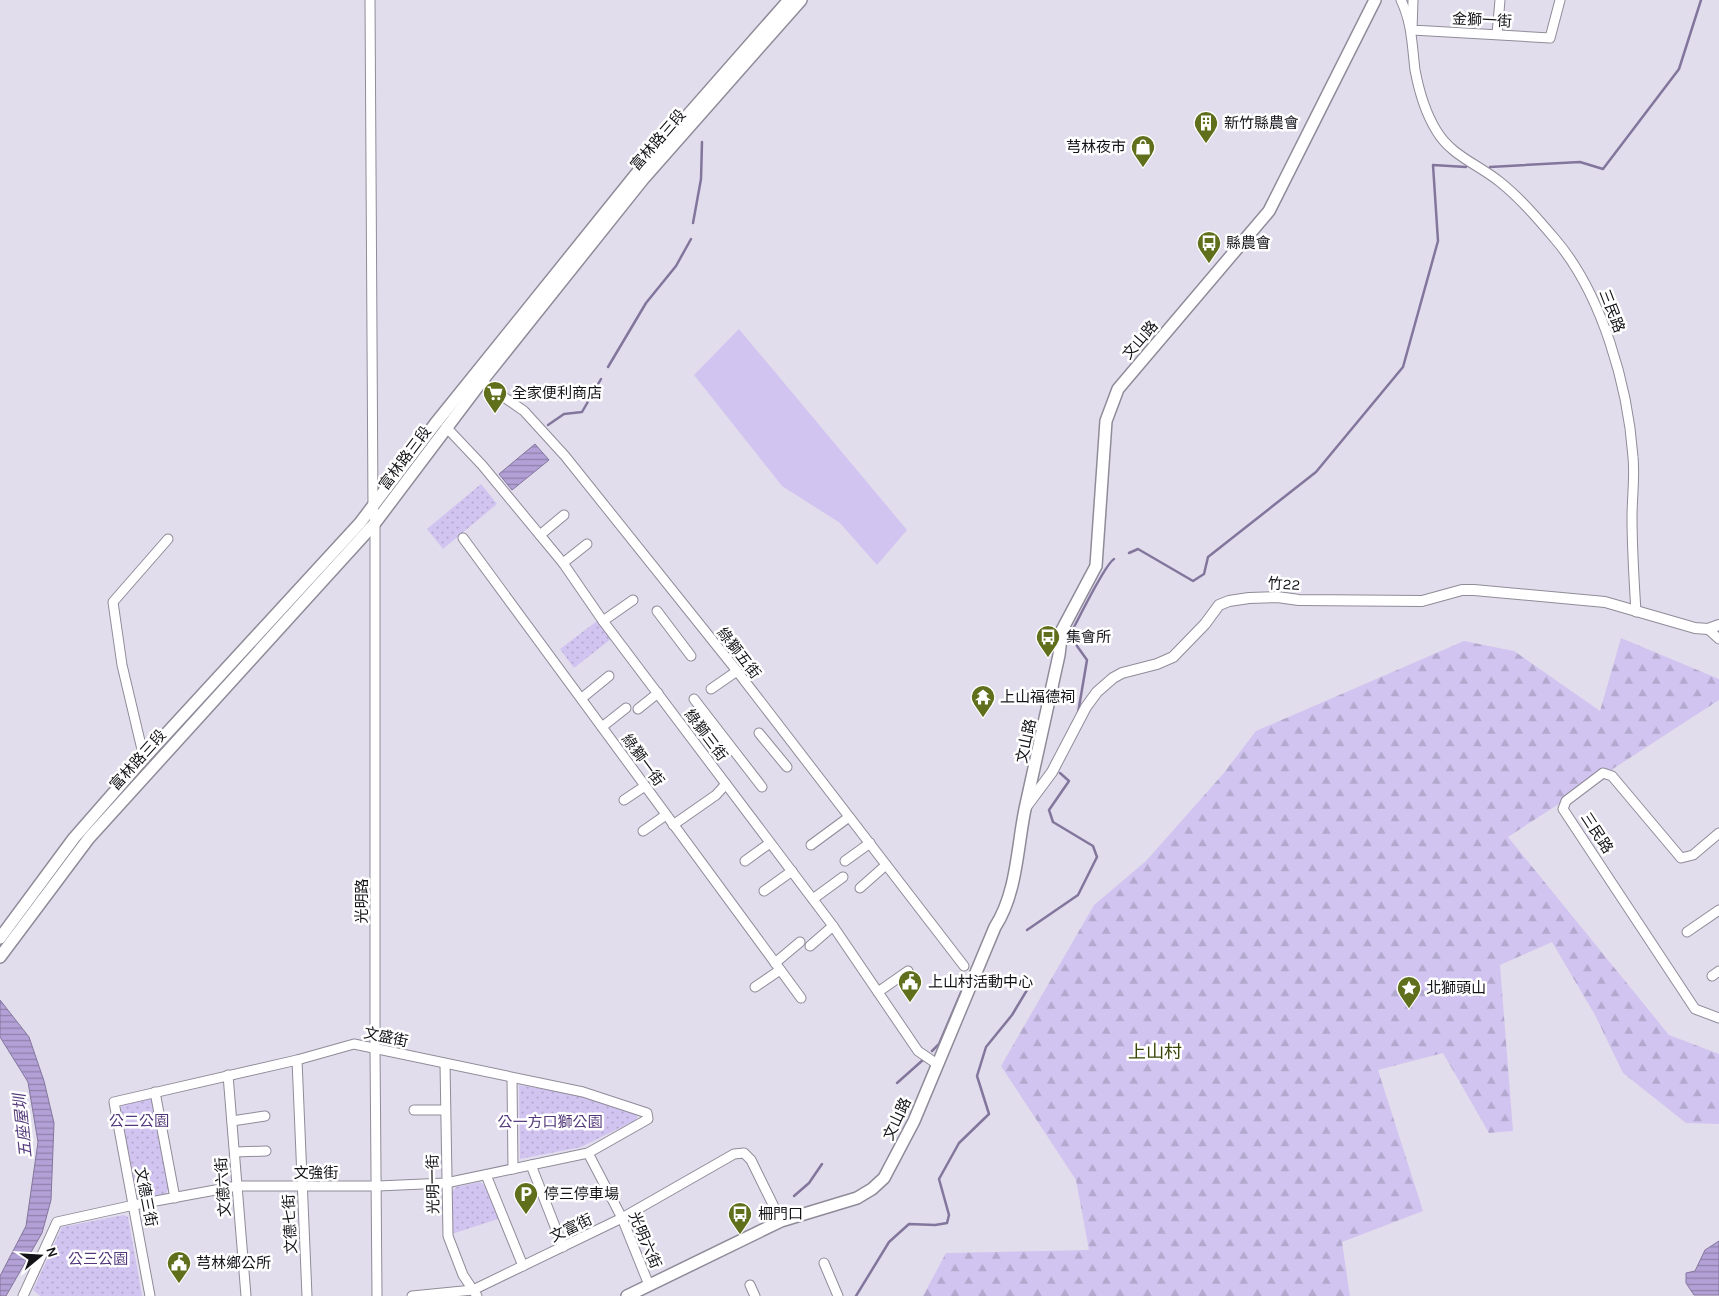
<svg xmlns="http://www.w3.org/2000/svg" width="1719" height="1296" viewBox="0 0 1719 1296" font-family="Karla,'Noto Sans TC',sans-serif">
<defs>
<pattern id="forest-firs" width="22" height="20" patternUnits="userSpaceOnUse" patternTransform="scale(1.25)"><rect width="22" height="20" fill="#d2c4f0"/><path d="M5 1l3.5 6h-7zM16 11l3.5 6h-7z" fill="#b3a8cd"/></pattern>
<pattern id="park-dots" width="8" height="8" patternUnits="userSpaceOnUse" patternTransform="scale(1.25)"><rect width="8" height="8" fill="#d2c4f0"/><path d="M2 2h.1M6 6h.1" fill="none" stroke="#b3a8cd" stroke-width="1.8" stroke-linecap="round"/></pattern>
<pattern id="water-rules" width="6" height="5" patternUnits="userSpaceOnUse" patternTransform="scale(1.25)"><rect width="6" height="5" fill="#b2a0d6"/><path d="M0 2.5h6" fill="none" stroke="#9081ad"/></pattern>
</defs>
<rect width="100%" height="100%" fill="#e2ddec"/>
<polygon fill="#d2c4f0" points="739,329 907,530 877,565 840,523 782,486 694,375"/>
<polygon fill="url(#forest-firs)" points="1621,638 1719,679 1719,700 1508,837 1669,1035 1719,1054 1719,1124 1686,1123 1623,1073 1595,1015 1552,942 1500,965 1513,1131 1489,1133 1443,1053 1378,1070 1423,1211 1342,1242 1350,1296 923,1296 946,1253 1089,1250 1076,1180 1001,1066 1094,905 1146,861 1223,774 1256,731 1464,641 1514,651 1600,711"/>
<g fill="url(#park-dots)">
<polygon points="481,484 497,504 443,549 427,529"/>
<polygon points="597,621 611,639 574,668 560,649"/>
<polygon points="519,1085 578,1095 638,1114 636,1120 581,1147 520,1159"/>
<polygon points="146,1097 154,1101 169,1187 166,1194 145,1198 137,1193 119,1110 124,1103"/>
<polygon points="480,1182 485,1186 498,1219 452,1234 451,1193 456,1187"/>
<polygon points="124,1215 128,1217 142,1296 40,1296 33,1290 62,1227"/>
</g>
<g fill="url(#water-rules)" stroke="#83769d">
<polygon points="535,444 549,460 512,490 499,474"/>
<polygon points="0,1000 29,1037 44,1081 54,1123 51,1200 42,1233 6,1296 0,1296 0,1276 26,1226 38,1142 28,1082 0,1037"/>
<polygon points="1719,1241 1719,1295 1694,1295 1686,1283 1686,1273 1695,1271 1705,1250"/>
</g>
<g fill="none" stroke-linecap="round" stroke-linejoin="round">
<g stroke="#83769d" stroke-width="2.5">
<polyline points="1490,167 1580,162 1603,169 1679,69 1701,0"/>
<polyline points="693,223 701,179 702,142"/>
<polyline points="608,367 646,303 676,266 691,239"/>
<polyline points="548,425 564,414 582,412 601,379"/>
<polyline points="1129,553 1138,549 1193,581 1204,574 1208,557 1316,472 1403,367 1438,241 1433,165 1466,167"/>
<path d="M1078 713 1087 660 1077 646 1072 631C1079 618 1105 564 1114 559"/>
<polyline points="1027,930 1078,895 1097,857 1093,846 1053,822 1049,810 1069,781 1060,773"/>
<polyline points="932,1051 939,1044 965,983"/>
<polyline points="897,1083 924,1059"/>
<polyline points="794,1196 809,1183 822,1164"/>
<polyline points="856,1296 889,1242 909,1224 935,1225 947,1223 949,1215 939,1179 959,1143 989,1114 977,1076 986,1047 1012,1015 1030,985"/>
</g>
<g stroke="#908b99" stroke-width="11">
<g id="minor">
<polyline points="370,0 373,506 375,523 375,1049 377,1296"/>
<path d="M1401 0C1412 23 1412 45 1415 70 1419 91 1425 112 1436 130 1451 156 1478 164 1500 182 1520 198 1538 219 1555 239 1602 294 1628 386 1633 457 1635 477 1632 497 1632 517 1632 549 1634 580 1636 612"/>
<polyline points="1413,0 1412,30 1550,38 1560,0"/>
<polyline points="1497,34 1500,0"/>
<polyline points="478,379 524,411 565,456 737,671 964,966"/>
<polyline points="446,427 482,465 563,563 603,621 833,926 918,1051 937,1064"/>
<polyline points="540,535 564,515"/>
<polyline points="463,538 801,998"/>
<polyline points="563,563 587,544"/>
<polyline points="657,611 691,656"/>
<polyline points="603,621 633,600"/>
<polyline points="1708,629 1719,639"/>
<polyline points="711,689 737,671"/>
<polyline points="582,698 609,676"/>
<polyline points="694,699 762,787"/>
<polyline points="638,709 658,693"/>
<polyline points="602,727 626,708"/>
<polyline points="759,733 787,767"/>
<polyline points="144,758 122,665 113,602 168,539"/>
<polyline points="624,800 645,786"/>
<polyline points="673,825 716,795 726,784"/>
<polyline points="643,831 666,815"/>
<polyline points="1719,833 1693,855 1681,858 1612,776 1603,773 1566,801 1563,809 1695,1009 1719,1018"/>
<polyline points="811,845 849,817"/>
<polyline points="745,861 770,843"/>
<polyline points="845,861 870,843"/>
<polyline points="860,888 886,865"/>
<polyline points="764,891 792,871"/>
<polyline points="813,899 843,877"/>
<polyline points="1687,932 1719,910"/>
<polyline points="810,946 833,926"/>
<polyline points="775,963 800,942"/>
<polyline points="1712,976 1719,971"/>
<polyline points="755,987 780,970"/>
<polyline points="878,992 908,971"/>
<polyline points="297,1060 307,1296"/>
<polyline points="445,1064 448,1236 463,1275 477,1296"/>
<polyline points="228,1075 246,1296"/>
<polyline points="512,1078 513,1169"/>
<polyline points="155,1092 175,1198"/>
<polyline points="414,1110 445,1110"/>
<polyline points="232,1121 265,1116"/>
<polyline points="235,1152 266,1151"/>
<polyline points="588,1153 622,1218 649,1285"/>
<polyline points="531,1165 563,1247"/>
<polyline points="486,1175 523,1266"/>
<polyline points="824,1263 838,1296"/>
<polyline points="750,1285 755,1296"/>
<polyline points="23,1296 57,1222 134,1205 237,1186 378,1186 446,1183 588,1153 648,1119 647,1113 583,1092 354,1044 297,1060 114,1102 150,1296"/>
<polyline points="412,1296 473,1290 622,1218 734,1154 744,1153 751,1160 781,1221"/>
</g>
</g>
<g stroke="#908b99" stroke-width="12">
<polyline id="tertiary" points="1026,807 1052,772 1086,707 1097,692 1113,678 1122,673 1157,664 1173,657 1205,624 1219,605 1229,601 1249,598 1277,597 1299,600 1422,601 1462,590 1474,590 1605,602 1695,628 1708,629 1719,625"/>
</g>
<g stroke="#908b99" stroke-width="14">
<g id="secondary">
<polyline points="0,938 74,838 144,758 360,523 435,424 637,173 789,0"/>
<polyline points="0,957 89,838 375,523 482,381 644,178 801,0"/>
<path d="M627 1296 781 1221 857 1198 872 1189 884 1178 914 1121 995 927C1017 893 1017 848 1025 809 1036 758 1048 706 1059 655L1062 630 1096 566 1106 421 1118 389 1269 211 1375 0"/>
</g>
</g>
<use href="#minor" stroke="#fff" stroke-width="9"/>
<use href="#tertiary" stroke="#fff" stroke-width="10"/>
<use href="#secondary" stroke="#fff" stroke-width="11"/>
</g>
<defs>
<g id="building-pin" transform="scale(1.25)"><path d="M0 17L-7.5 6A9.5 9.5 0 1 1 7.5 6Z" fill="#5f6f1b" stroke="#fff"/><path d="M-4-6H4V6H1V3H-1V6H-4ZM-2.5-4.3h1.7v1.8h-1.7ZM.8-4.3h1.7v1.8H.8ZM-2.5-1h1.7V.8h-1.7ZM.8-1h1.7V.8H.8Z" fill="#fff"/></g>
<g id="shop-pin" transform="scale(1.25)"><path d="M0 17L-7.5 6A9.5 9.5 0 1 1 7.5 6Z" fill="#5f6f1b" stroke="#fff"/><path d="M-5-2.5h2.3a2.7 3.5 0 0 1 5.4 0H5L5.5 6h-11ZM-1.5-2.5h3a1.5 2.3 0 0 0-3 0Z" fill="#fff"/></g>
<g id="bus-pin" transform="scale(1.25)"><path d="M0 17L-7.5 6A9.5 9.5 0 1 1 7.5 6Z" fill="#5f6f1b" stroke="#fff"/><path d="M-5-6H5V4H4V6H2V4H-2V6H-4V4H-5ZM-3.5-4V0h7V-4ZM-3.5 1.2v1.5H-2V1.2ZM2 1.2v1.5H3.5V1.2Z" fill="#fff"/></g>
<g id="supermarket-pin" transform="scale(1.25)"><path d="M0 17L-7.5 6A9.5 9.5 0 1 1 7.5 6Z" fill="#5f6f1b" stroke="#fff"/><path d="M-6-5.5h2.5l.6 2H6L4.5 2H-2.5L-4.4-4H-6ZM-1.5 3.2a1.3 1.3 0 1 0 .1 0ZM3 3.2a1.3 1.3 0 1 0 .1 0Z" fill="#fff"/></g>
<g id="temple-pin" transform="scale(1.25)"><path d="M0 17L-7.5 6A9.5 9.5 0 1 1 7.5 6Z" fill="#5f6f1b" stroke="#fff"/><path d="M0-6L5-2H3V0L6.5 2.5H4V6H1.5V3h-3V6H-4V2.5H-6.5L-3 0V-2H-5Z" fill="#fff"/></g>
<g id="civic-pin" transform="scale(1.25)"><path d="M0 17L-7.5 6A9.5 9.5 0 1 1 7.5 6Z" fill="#5f6f1b" stroke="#fff"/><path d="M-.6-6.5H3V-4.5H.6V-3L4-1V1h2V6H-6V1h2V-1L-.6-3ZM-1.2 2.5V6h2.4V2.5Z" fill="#fff"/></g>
<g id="sight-pin" transform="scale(1.25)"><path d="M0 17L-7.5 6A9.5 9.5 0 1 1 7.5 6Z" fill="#5f6f1b" stroke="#fff"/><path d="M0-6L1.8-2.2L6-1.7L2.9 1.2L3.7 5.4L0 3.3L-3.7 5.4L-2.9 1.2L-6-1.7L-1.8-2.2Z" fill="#fff"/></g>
<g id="parking-pin" transform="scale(1.25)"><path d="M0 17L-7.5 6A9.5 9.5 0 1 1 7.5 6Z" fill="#5f6f1b" stroke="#fff"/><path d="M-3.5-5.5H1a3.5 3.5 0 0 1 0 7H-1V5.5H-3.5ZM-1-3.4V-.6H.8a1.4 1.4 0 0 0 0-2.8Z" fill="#fff"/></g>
</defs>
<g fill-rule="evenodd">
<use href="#building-pin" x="1206" y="123"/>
<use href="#shop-pin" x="1143" y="147"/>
<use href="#bus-pin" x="1209" y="243"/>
<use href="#supermarket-pin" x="495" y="393"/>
<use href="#bus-pin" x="1048" y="637"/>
<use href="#temple-pin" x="983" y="697"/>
<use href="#civic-pin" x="910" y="982"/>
<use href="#sight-pin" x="1409" y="988"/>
<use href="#parking-pin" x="526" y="1194"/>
<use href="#bus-pin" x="740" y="1214"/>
<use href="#civic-pin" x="179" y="1263"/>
</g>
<g text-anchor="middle" stroke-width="5" stroke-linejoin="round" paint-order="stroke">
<g font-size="15" fill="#141318" stroke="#fff">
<text transform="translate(1482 20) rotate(3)" y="5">金獅一街</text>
<text transform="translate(658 140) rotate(-49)" y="5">富林路三段</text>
<text transform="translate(1612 311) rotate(69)" y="5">三民路</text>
<text transform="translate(1140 340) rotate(-49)" y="5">文山路</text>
<text transform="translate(405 458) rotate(-53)" y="5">富林路三段</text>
<text transform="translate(1284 584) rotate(3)" y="5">竹22</text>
<text transform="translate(739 653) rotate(52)" y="5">綠獅五街</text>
<text transform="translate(706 735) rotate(53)" y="5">綠獅三街</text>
<text transform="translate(1026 741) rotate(-78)" y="5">文山路</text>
<text transform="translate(138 760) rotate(-48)" y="5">富林路三段</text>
<text transform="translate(643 760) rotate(54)" y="5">綠獅一街</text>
<text transform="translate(1597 833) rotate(57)" y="5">三民路</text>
<text transform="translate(362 901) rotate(-90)" y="5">光明路</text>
<text transform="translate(386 1037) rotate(12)" y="5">文盛街</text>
<text transform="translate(897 1119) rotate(-65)" y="5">文山路</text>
<text x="316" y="1178">文強街</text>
<text transform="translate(433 1184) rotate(-91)" y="5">光明一街</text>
<text transform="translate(223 1187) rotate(-94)" y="5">文德六街</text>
<text transform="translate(146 1197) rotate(79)" y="5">文德三街</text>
<text transform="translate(290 1224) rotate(-93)" y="5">文德七街</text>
<text transform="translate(571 1228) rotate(-26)" y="5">文富街</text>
<text transform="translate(645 1240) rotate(67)" y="5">光明六街</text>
</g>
<g font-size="15" fill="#141318" stroke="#fff" text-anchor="start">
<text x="1224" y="128">新竹縣農會</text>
<text x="1126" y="152" text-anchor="end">芎林夜市</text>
<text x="1226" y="248">縣農會</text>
<text x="512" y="398">全家便利商店</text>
<text x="1066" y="642">集會所</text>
<text x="1000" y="702">上山福德祠</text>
<text x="928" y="987">上山村活動中心</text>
<text x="1426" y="993">北獅頭山</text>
<text x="544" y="1199">停三停車場</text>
<text x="758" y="1219">柵門口</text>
<text x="196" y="1268">芎林鄉公所</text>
</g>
<g font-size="15" fill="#52387a" stroke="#fff">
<text x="139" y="1126">公二公園</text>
<text x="550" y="1127">公一方口獅公園</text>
<text x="98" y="1264">公三公園</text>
</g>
<g font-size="16" font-style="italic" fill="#553b7d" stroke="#fff">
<text transform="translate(22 1126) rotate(-96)" y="6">五座屋圳</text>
</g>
<g font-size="18" fill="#394408" stroke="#fff">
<text x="1155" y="1058">上山村</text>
</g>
</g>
<g transform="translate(40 1256) rotate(72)" stroke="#ffffff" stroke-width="4" paint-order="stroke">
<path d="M0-4L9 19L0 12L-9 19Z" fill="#141318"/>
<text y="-8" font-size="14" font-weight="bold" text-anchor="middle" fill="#141318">N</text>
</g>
</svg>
